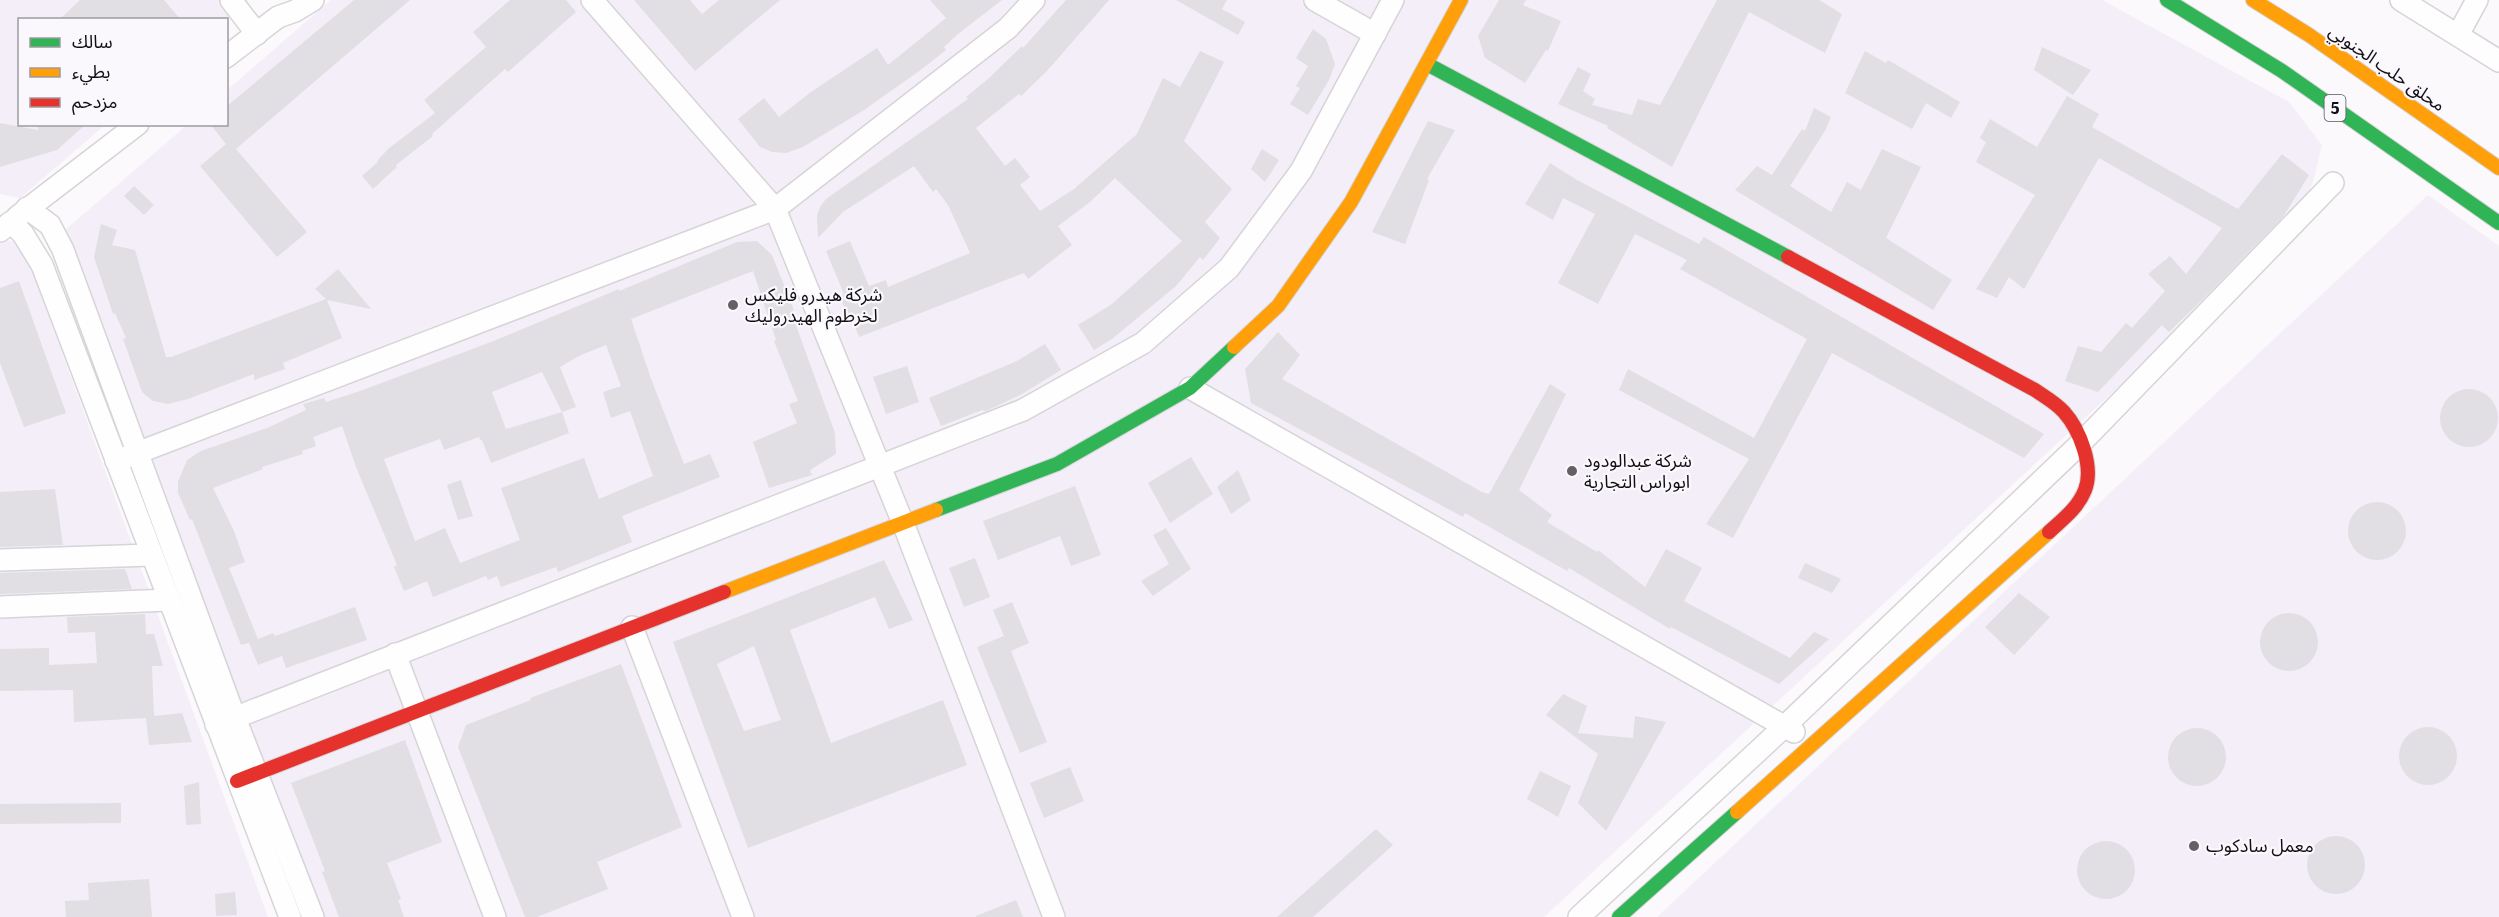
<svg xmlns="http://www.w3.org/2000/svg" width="2499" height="917" viewBox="0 0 2499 917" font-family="Literata,'Noto Sans Arabic',serif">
<rect width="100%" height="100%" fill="#fbf9fc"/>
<g fill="#f3eef8">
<polygon points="0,0 248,0 226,19 20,20 20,124 105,125 20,198 0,194"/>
<polygon points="331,0 2102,0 2289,102 2322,145 2313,182 2294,225 1544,917 319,917 58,236 187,125 226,124 227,90"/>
<polygon points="2428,195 2499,246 2499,917 1657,917"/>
<polygon points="0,239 22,243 268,917 0,917"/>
</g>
<g fill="#e1dfe3" fill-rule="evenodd">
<polygon points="80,0 164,0 181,20 59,20"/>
<polygon points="354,0 410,0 236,149 307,232 277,257 200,166 226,144 210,124 226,124 226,107"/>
<polygon points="510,0 566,0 576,12 508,72 505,69 432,134 433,136 396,165 397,167 373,189 362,176 378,162 377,161 388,149 435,113 424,100 486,47 473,32"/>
<polygon points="634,0 690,0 702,14 719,0 780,0 695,71"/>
<polygon points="930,0 1002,0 958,34 944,47 946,50 922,69 864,110 803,147 786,153 772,152 760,147 738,119 764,98 779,117 811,92 877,48 888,65 946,18"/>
<polygon points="1066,0 1109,0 1047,71 1021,96 1019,94 976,128 1005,166 1015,158 1030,177 1020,185 1040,211 1074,189 1137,134 1163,78 1180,87 1200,51 1224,62 1184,141 1232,189 1205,222 1220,238 1203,260 1200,257 1176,286 1112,339 1094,350 1078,325 1112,304 1182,241 1115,178 1090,202 1058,226 1072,245 1028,279 1024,273 859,337 851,317 848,318 840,296 844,294 826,251 850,241 869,286 886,280 888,287 970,253 948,205 936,189 933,192 914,166 843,212 818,238 817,216 820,207 826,199 968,99 966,97 988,79 1022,46 1023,48"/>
<polygon points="1176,0 1227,0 1222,9 1245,22 1238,35"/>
<polygon points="1499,0 1526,0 1523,5 1561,21 1548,51 1546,50 1525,83 1485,58 1478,36"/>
<polygon points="1717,0 1819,0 1842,14 1825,53 1749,12 1672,167 1607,128 1608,126 1558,104 1578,67 1591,74 1583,91 1595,99 1592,105 1632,115 1638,99 1660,105"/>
<polygon points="1313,29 1326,39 1335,64 1329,80 1308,115 1290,104 1300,88 1296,86 1308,66 1296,58"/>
<polygon points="2042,47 2091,70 2073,95 2034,70"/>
<polygon points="1865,51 1886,63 1888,60 1960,102 1951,118 1926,103 1912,129 1845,93"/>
<polygon points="2067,96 2099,114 2092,127 2238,209 2282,154 2309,175 2283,217 2203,299 2169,332 2162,325 2098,392 2065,381 2078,346 2101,352 2126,323 2132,328 2165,291 2148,274 2170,256 2186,274 2222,228 2099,158 2024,289 2009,277 1997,298 1976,289 2035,195 1976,162 1986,142 1980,138 1990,119 2037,147"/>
<polygon points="1814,108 1831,117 1826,129 1790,186 1831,212 1847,182 1861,190 1882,149 1921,167 1886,238 1952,280 1933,310 1735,190 1757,166 1772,175 1802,129 1805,131"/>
<polygon points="1428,121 1455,130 1427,179 1429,180 1405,244 1372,232"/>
<polygon points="0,123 38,130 38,124 86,124 57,150 0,167"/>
<polygon points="1262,149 1279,160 1265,182 1251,169"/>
<polygon points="1550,163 1577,180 1699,244 1704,237 2044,434 2024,458 1832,353 1733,538 1706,524 1749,459 1619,390 1628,369 1754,438 1807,339 1680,269 1687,260 1635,234 1598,304 1558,283 1595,214 1563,198 1553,220 1525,204"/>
<polygon points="134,186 154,205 144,215 124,196"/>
<polygon points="101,224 117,230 112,245 135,250 166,357 171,357 326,299 315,289 338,269 371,309 327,300 342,338 283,363 285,369 254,380 254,374 188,399 168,404 153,401 142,392 123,339 126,338 115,313 113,314 94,257"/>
<path d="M757 241 772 255 793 308 794 316 793 317 835 433 836 454 810 470 812 475 769 488 753 442 797 423 789 404 798 401 774 341 776 340 753 271 631 319 650 376 684 464 710 454 720 477 622 516 632 542 558 572 556 567 501 587 497 576 488 580 486 576 433 597 427 581 404 591 394 567 397 565 356 467 342 426 313 437 316 446 302 451 303 454 262 467 263 469 213 488 234 531 245 562 229 568 258 639 273 633 275 636 355 607 367 640 286 668 282 656 258 665 249 643 241 645 192 519 190 520 178 493V482L187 460 201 451 267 428 306 410 303 404 324 398 326 402 360 391 491 342 619 289V291L737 242ZM606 345 621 386 603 392 611 418 630 411 653 476 599 499 584 458 501 488 520 540 460 563 445 528 415 541 384 459 440 439 444 450 479 437 480 440H482L491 463 569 433 562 412 576 407 560 367 581 355ZM542 372 562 412 506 429 492 392Z"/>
<polygon points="19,281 66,413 24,427 0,363 0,288"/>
<polygon points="1278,332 1300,355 1282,379 1482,492 1489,494 1550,384 1566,394 1519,490 1552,515 1547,522 1597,552 1598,550 1645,587 1666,549 1702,568 1684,601 1790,658 1814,632 1829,639 1779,684 1671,627 1670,629 1569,568 1567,571 1465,513 1463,517 1251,403 1245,369"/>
<polygon points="1045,344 1061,370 1022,394 986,411 982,410 941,426 929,398 1017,361"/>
<polygon points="907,366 919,402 886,414 873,377"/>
<circle cx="2469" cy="418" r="29"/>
<polygon points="1191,457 1213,494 1170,523 1148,483"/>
<polygon points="1238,470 1251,500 1231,514 1217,487"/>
<polygon points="461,480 473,516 458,520 447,485"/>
<polygon points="1075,486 1101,555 1071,566 1060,536 998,560 983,521"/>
<polygon points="55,489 63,545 0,547 0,492"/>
<circle cx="2377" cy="531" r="29"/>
<polygon points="1166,528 1191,569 1153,596 1141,581 1169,564 1153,535"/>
<polygon points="975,558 990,597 964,607 949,568"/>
<path d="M884 560 913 620 889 629 875 597 790 630 831 743 943 700 967 765 748 848 673 642ZM754 646 781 720 744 731 717 664Z"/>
<polygon points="1805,563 1841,579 1832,593 1798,578"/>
<polygon points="125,569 132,589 0,594 0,573"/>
<polygon points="2019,593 2050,617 2014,655 1985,627"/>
<polygon points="1012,602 1029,643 1011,651 1047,742 1020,753 977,647 1004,636 993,610"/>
<circle cx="2289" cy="642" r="29"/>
<polygon points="145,614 146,634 154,634 163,666 152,666 154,716 182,713 192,742 149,745 146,718 74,722 73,690 0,691 0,649 49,648 49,665 97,663 95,632 68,633 67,617"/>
<polygon points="621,664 682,827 597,862 608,889 537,917 525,917 458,747 466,725 531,700 530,698"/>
<polygon points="1563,694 1587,706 1578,733 1633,738 1635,716 1666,722 1606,831 1578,803 1598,754 1546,715"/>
<circle cx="2428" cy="756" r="29"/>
<circle cx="2197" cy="757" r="29"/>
<polygon points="405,740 442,842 387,863 401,899 398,900 404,917 339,917 322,872 325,871 291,783"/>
<polygon points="1070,767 1084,801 1044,818 1030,783"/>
<polygon points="1540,771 1571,786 1558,817 1527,799"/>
<polygon points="199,782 201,824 186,825 184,786"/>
<polygon points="121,803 121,823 0,824 0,804"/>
<polygon points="1376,829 1393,845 1313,917 1277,917"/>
<circle cx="2336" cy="865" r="29"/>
<circle cx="2106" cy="870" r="29"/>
<polygon points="149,879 152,917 66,917 65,901 89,900 88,883"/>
<polygon points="235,892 237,915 216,916 215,894"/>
<polygon points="1016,900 1023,917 976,917 976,916"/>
</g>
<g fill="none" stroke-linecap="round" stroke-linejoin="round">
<g stroke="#d6d4d7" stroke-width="24">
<g id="street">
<polyline points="231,0 257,34"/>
<polyline points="592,0 775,209 903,523 1054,917"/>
<polyline points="1315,0 1375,34"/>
<polyline points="2401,0 2499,61"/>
<polyline points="2458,35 2477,0"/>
<polyline points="226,57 278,17 295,11 313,0"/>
<polyline points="27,208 50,225 63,250 235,718 313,917"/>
<polyline points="17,217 138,124"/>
<polyline points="0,231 11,222 23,234 42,265 290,917"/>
<polyline points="1190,388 1794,732"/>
<polyline points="116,461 775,209 1008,28 1034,0"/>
<polyline points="0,560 151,555"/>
<polyline points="0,607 168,600"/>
<polyline points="632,627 743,917"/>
<polyline points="395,654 495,917"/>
<polyline points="216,725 1023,410 1143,343 1229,268 1301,171 1393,0"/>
<polyline points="1579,917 1785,726 2081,443 2333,183"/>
</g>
</g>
<g stroke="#d6d4d7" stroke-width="16">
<g id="fast">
<polyline points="2167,0 2282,71 2499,223"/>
<polyline points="1427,64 1788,257"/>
<polyline points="936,510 1057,464 1190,388 1234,347"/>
<polyline points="1619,917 1737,812"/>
</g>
</g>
<g stroke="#d6d4d7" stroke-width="16">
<g id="slow">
<polyline points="2253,0 2309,35 2499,168"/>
<polyline points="1234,347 1278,306 1351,202 1461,0"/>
<polyline points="724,592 936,510"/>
<polyline points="1737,812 2049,532"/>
</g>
</g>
<g stroke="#d6d4d7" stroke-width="16">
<g id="jam">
<path d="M1788 257 2035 390C2045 397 2056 403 2064 412 2080 430 2094 467 2085 490 2078 508 2063 519 2049 532"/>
<polyline points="237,781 724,592"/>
</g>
</g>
<use href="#street" stroke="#fefeff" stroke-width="21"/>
<use href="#fast" stroke="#30b455" stroke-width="14"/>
<use href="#slow" stroke="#ff9f0a" stroke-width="14"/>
<use href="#jam" stroke="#e5322d" stroke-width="14"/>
</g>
<g fill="#636165" stroke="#fbf8fd" stroke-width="2">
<circle cx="733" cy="305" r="6"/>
<circle cx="1572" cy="471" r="6"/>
<circle cx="2194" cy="846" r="6"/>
</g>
<g text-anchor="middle" stroke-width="4.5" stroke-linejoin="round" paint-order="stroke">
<rect fill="#fbf8fd" stroke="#575559" stroke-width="1.5" x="2324.5" y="95" width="21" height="26" rx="4.5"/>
<g font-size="16" font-weight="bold" fill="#110f13">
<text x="2335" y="114">5</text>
</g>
<g font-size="18" fill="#110f13" stroke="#fbf8fd">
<text transform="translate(2387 68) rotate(35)" y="6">محلق حلب الجنوبي</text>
</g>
<g font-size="18" fill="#110f13" stroke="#fbf8fd" text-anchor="start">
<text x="745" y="301">شركة هيدرو فليكس<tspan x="745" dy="21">لخرطوم الهيدروليك</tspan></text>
<text x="1584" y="467">شركة عبدالودود<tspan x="1584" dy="21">ابوراس التجارية</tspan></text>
<text x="2206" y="852">معمل سادكوب</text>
</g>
</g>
<rect x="18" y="18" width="210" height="108" fill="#fbf8fd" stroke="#9d9b9f" stroke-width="1.5"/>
<rect x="30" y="38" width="30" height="9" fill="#30b455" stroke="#9d9b9f" stroke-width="1.5"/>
<text x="72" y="48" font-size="18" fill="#110f13">سالك</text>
<rect x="30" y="68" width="30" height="9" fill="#ff9f0a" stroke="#9d9b9f" stroke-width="1.5"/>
<text x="72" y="78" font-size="18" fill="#110f13">بطيء</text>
<rect x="30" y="98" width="30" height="9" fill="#e5322d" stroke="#9d9b9f" stroke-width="1.5"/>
<text x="72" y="108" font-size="18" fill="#110f13">مزدحم</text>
</svg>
